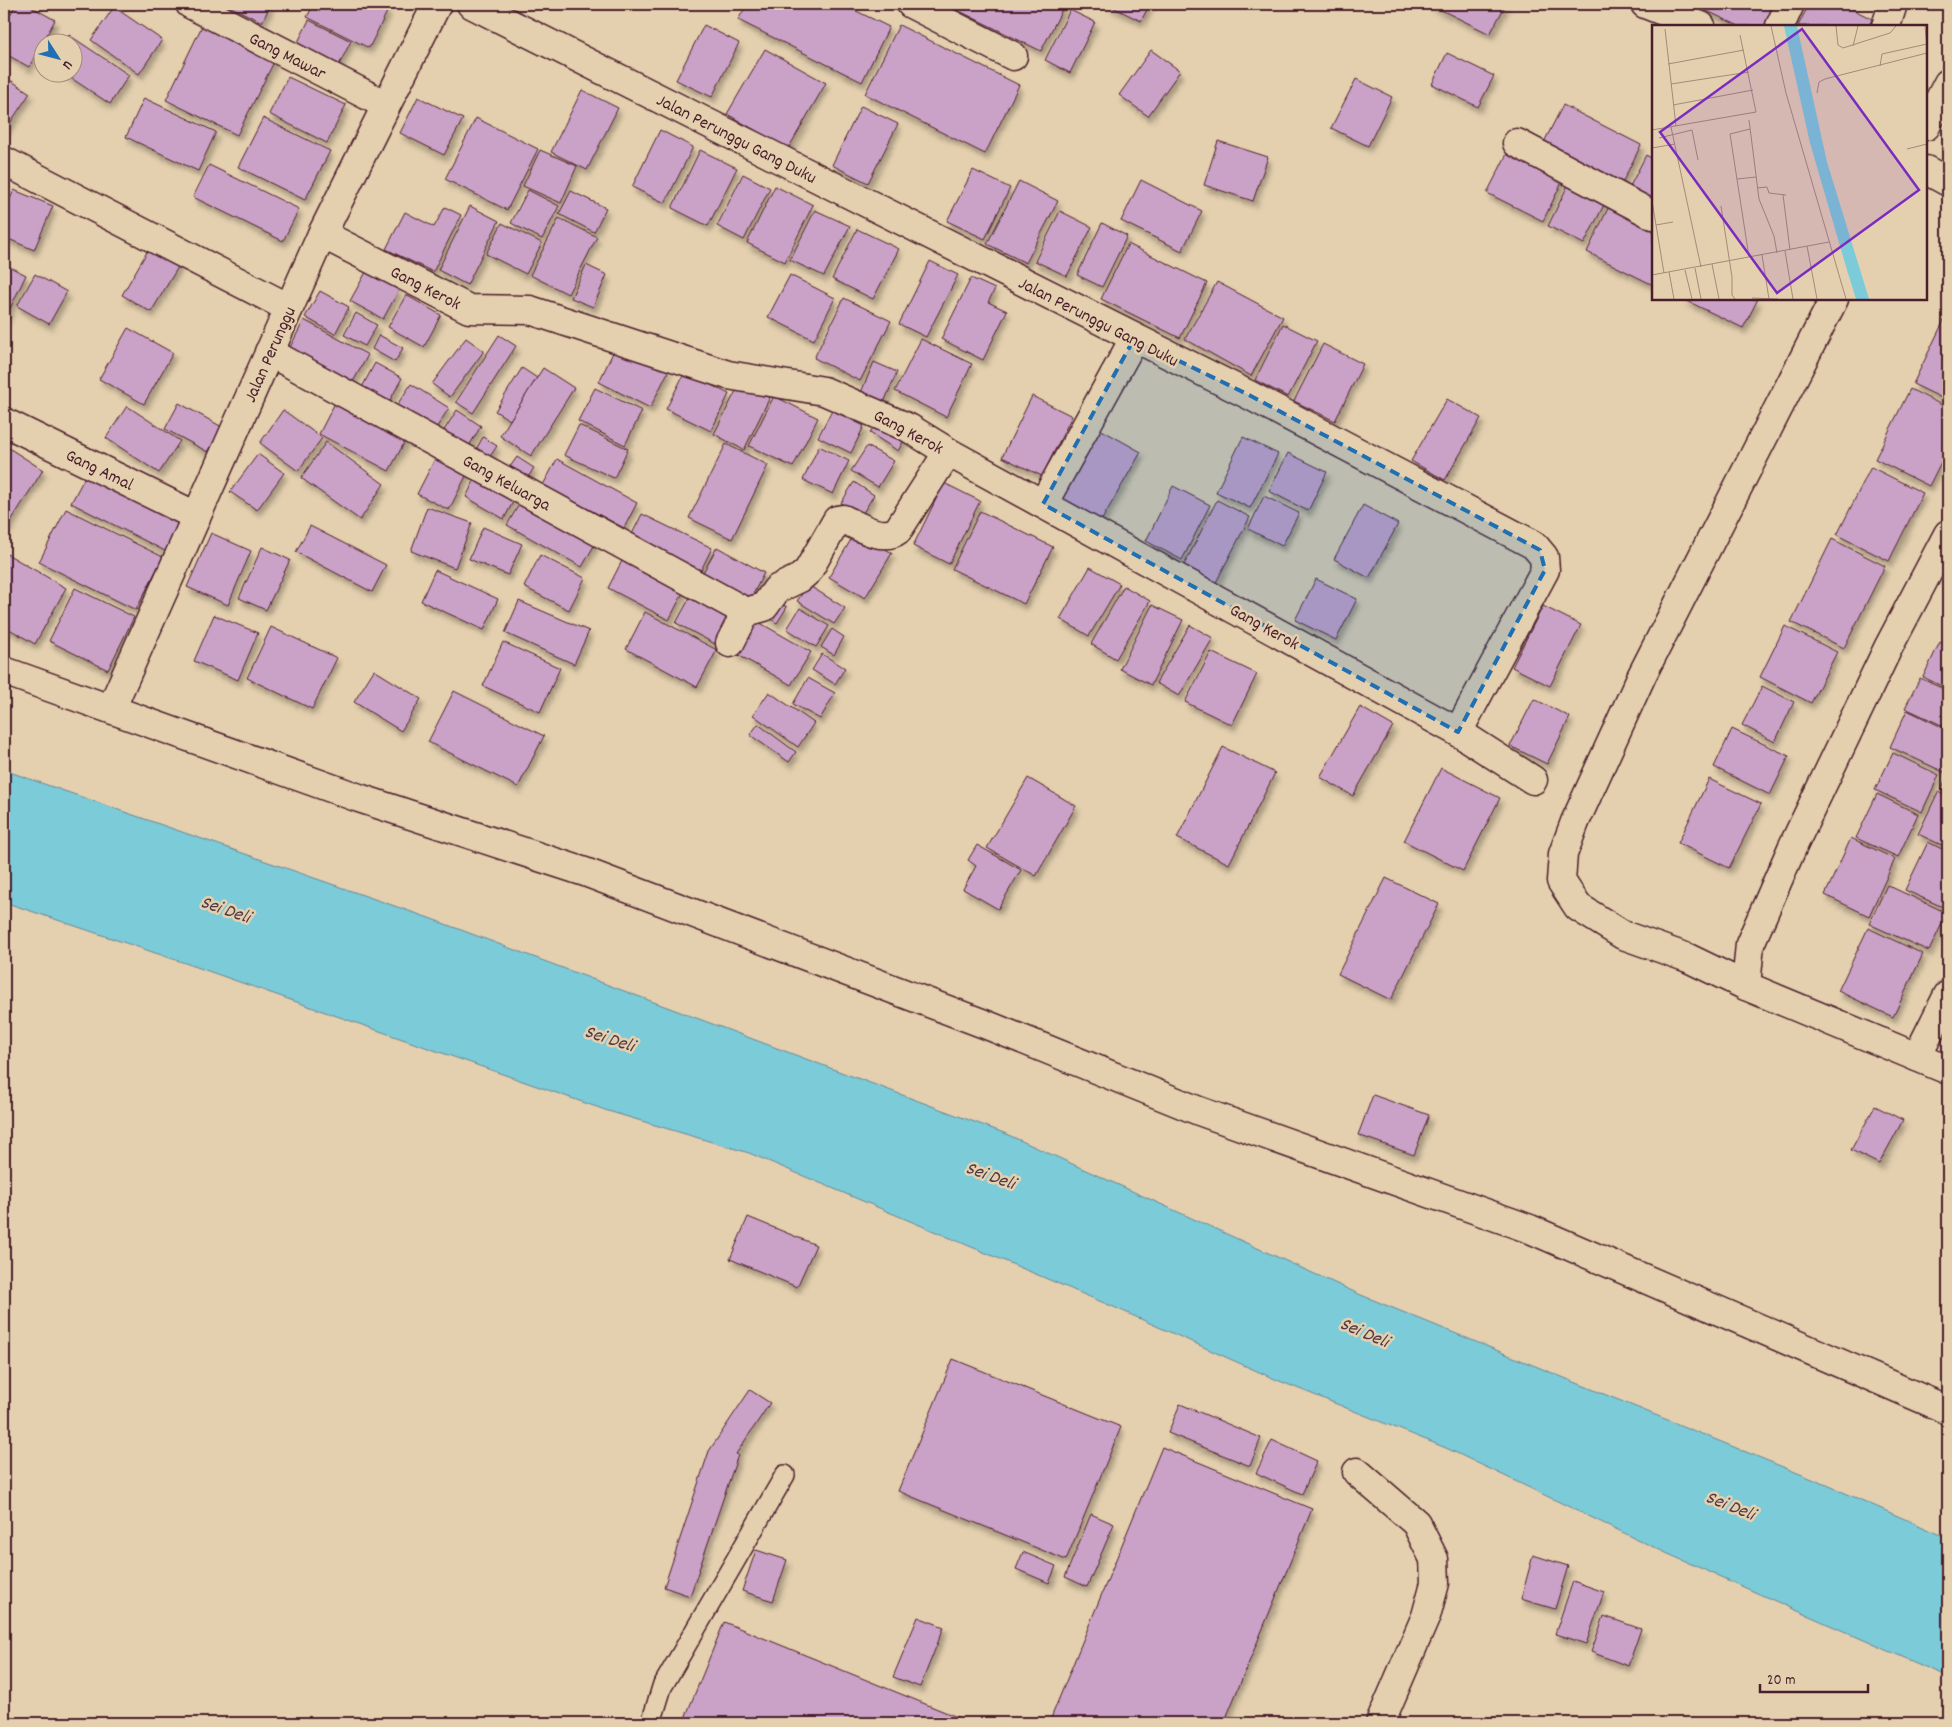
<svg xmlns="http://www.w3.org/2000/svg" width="1952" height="1727" viewBox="0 0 1952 1727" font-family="Dekko,sans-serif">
<defs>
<filter id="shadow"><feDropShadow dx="3" dy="5.5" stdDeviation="2.5" flood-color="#0004"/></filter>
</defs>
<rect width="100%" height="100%" fill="#e4d0af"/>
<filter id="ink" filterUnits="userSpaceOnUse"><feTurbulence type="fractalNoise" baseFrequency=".02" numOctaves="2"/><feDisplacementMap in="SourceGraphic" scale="10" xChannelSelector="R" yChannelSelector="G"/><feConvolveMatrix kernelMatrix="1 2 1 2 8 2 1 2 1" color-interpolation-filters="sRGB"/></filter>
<g filter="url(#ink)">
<polygon fill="#7ccbd9" stroke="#688693" points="4,770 429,918 1004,1133 1361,1295 1827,1485 1948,1538 1948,1677 1666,1553 1446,1448 1277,1380 1116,1308 749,1153 608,1111 188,964 4,902"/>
<g fill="#cba2c7" stroke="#4a1f2b" filter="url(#shadow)">
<polygon points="16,4 26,4 55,20 29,67 4,53 4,26"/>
<polygon points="225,4 271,4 262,22"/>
<polygon points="314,4 375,4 388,10 369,48 307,17"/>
<polygon points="747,4 842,4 889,27 862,82 738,20"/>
<polygon points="945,4 1065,4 1041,51"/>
<polygon points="1106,4 1150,4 1141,21"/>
<polygon points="1429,4 1506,4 1490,34"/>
<polygon points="1708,4 1775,4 1764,26 1739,26 1705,10"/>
<polygon points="1809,4 1842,4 1872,19 1869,26 1798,26"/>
<polygon points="114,7 162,40 139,74 91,40"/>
<polygon points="1070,10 1095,22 1070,73 1045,60"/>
<polygon points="309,20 351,41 339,65 297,44"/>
<polygon points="204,22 276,58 237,135 166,100"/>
<polygon points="704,25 739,43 712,97 676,80"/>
<polygon points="899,25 1019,85 985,154 865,94"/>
<polygon points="69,35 129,75 110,104 62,72 72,72 72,42 64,42"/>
<polygon points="765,49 826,83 788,149 727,114"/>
<polygon points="1151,50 1180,71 1148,116 1119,95"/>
<polygon points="1447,53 1494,76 1478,107 1432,84"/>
<polygon points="288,77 346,105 327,143 269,114"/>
<polygon points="7,78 30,93 4,132 4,84"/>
<polygon points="1356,79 1392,97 1368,146 1331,128"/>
<polygon points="582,90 618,108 587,170 551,152"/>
<polygon points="418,97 463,119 444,155 400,133"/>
<polygon points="144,98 216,132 198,171 126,137"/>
<polygon points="1563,105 1641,145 1618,191 1540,150"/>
<polygon points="861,106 898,124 868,183 832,165"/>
<polygon points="263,118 330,151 305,200 238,167"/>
<polygon points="476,118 538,149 507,210 445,179"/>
<polygon points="660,130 693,147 665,203 632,187"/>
<polygon points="1218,141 1268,157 1253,201 1204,185"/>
<polygon points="1511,146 1566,174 1543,221 1487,193"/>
<polygon points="540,150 577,166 561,203 523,186"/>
<polygon points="700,150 737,168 708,226 672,208"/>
<polygon points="1646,155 1653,159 1653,202 1628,190"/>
<polygon points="209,165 299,209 283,241 193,197"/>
<polygon points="973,170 1010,188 985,239 947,221"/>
<polygon points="743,174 770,188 744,240 717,226"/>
<polygon points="1571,179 1608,197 1584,244 1548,226"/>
<polygon points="1141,180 1202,211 1182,251 1121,221"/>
<polygon points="1019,181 1058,201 1026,263 987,244"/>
<polygon points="775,186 813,205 785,262 747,243"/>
<polygon points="14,190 53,206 34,250 4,237 4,213"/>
<polygon points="528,190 559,206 542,239 511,223"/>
<polygon points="571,191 606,208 594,232 559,214"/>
<polygon points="1611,202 1653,223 1653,285 1587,252"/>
<polygon points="470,206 499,221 467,285 438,270"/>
<polygon points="445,207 461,215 433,272 386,249 405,212 434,227"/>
<polygon points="815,210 850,226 824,276 790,260"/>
<polygon points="1060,211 1092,227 1067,276 1035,261"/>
<polygon points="559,218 597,237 568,294 530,275"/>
<polygon points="502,223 542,243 526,274 486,254"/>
<polygon points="1102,223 1127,236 1102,287 1077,275"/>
<polygon points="857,229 899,249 873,299 832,279"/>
<polygon points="1128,244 1207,283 1180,338 1101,299"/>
<polygon points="151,245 181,262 151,312 122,295"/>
<polygon points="930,261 958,275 926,337 899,324"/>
<polygon points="4,264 26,275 4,321"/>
<polygon points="586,265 607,275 593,307 571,298"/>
<polygon points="366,272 399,290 383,319 350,301"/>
<polygon points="35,274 67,292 49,324 17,306"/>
<polygon points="790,275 835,298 814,340 768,317"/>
<polygon points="971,278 995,289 988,302 1007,311 983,360 941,339"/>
<polygon points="1217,282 1283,317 1251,376 1185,339"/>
<polygon points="320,291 349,307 335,334 305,317"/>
<polygon points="406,295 441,315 424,347 388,327"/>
<polygon points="844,298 891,321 860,381 814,358"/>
<polygon points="1683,299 1758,299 1743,328"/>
<polygon points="1948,312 1948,401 1913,384"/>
<polygon points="356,313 377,325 365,346 344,335"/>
<polygon points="304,320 368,355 350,387 287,353"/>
<polygon points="1283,324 1317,341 1288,397 1255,380"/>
<polygon points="128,328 173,353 144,404 99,379"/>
<polygon points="379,335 403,348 395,362 372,349"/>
<polygon points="499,335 516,346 473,413 456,402"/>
<polygon points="466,338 484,351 450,397 432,384"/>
<polygon points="921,339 972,364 946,417 895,391"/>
<polygon points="617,344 669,370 650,408 599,382"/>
<polygon points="1323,344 1363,364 1335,421 1294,401"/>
<polygon points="874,362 897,372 882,407 859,397"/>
<polygon points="375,363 402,378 388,404 361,389"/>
<polygon points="522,368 537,378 510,420 495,411"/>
<polygon points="543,368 574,388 531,456 500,436"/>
<polygon points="685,372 729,394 711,431 666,409"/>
<polygon points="740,383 770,397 744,450 714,434"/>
<polygon points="411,384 449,408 433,433 395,408"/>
<polygon points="595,388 642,411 625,445 578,421"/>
<polygon points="1910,389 1948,408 1948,448 1929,486 1875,459"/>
<polygon points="774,396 818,418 793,467 749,446"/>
<polygon points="1032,396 1072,416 1042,476 1002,457"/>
<polygon points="338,397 409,434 389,471 319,434"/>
<polygon points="1447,399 1481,418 1445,480 1411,461"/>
<polygon points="179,403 222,427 208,452 165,429"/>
<polygon points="127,406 180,441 159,473 106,438"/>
<polygon points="283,410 322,438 298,471 260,443"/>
<polygon points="457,410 481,426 466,451 441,435"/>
<polygon points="832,410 864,426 851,453 818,437"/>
<polygon points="878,418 907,435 898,451 870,433"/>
<polygon points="579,425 628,449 614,478 564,455"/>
<polygon points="1098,428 1141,452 1096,530 1054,505"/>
<polygon points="483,437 497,446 487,461 474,453"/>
<polygon points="1243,437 1278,454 1250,508 1216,492"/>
<polygon points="326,442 384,484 360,520 301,478"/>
<polygon points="726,444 768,465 732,539 689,518"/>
<polygon points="4,445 43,470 4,532"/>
<polygon points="819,446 849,461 833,494 803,480"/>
<polygon points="867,446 894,461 878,487 851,471"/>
<polygon points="439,451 470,468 449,510 417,494"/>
<polygon points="1288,453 1327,472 1308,511 1269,491"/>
<polygon points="258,454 284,473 257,510 230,492"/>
<polygon points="517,457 534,468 524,483 507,471"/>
<polygon points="557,459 637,503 624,528 543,485"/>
<polygon points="1871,467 1923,493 1889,561 1837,535"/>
<polygon points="88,471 184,520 167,552 71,503"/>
<polygon points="476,477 515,498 504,519 466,497"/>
<polygon points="854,482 874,495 861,516 841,503"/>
<polygon points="944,483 980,501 949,564 913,546"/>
<polygon points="1173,486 1210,505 1182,560 1146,541"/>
<polygon points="525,494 600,535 582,567 507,525"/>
<polygon points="1264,496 1299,513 1282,546 1248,529"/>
<polygon points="1217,500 1250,517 1213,588 1181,571"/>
<polygon points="1363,505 1398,524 1369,578 1334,559"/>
<polygon points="427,507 472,523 455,568 411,551"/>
<polygon points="66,509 163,557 136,610 39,562"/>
<polygon points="980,511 1053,547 1024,604 952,569"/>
<polygon points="642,514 712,548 701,570 631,536"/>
<polygon points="310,526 386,565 372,592 296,552"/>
<polygon points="483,527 522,544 508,575 469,559"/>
<polygon points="856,531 892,553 865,598 829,577"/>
<polygon points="211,533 251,551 228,605 187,587"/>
<polygon points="1832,539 1885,566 1844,648 1791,622"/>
<polygon points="262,547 290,560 266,610 239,598"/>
<polygon points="717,547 764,573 748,604 700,578"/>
<polygon points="627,551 688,583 669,620 608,588"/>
<polygon points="7,554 66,588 35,644 4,626 4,560"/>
<polygon points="540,555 585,578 569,610 524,587"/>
<polygon points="1090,567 1120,584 1089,636 1060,619"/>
<polygon points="435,570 498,599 484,630 421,601"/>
<polygon points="1316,579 1357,599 1336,640 1295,620"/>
<polygon points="808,585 845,608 834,624 797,601"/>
<polygon points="1124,586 1150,601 1116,659 1091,644"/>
<polygon points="75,588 134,617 108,670 49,641"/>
<polygon points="694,590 735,613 717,645 676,623"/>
<polygon points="519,601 589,631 574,664 505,633"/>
<polygon points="778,602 787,607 777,623 768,617"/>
<polygon points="1152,605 1183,620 1151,685 1120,669"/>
<polygon points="1543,606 1581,625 1550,686 1512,667"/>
<polygon points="800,608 829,626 816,647 787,629"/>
<polygon points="645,612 717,650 697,687 626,649"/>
<polygon points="214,615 258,633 238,680 194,661"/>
<polygon points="755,620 811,652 791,685 735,653"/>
<polygon points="1190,625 1213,638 1179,696 1156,683"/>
<polygon points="1785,626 1837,652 1811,703 1760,677"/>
<polygon points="271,627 337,658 312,709 247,678"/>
<polygon points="832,629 844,637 834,655 821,647"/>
<polygon points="503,642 560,668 540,712 483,686"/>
<polygon points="1940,642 1948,646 1948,689 1923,677"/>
<polygon points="1211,652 1257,674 1232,725 1185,702"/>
<polygon points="822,654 845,668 835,684 812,670"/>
<polygon points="374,670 421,699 401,731 354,702"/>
<polygon points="808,678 835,693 820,719 793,704"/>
<polygon points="1920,678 1948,691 1948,728 1905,708"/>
<polygon points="1762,686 1794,702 1775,742 1742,725"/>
<polygon points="454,691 544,736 518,787 428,742"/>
<polygon points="769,692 814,723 798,747 753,715"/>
<polygon points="1534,699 1570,717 1547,764 1510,746"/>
<polygon points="1360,707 1393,726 1353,796 1320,777"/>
<polygon points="1907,710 1948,730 1948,763 1944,772 1890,747"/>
<polygon points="758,724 796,752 789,762 750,735"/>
<polygon points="1732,729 1789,756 1770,795 1714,767"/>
<polygon points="1223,747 1275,773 1229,864 1177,838"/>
<polygon points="1893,753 1939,775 1922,812 1875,790"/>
<polygon points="1441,768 1500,798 1463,871 1404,841"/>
<polygon points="1948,774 1948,793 1941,790"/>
<polygon points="1028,778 1076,806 1036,876 987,848"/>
<polygon points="1709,779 1761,804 1729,868 1678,843"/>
<polygon points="1938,792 1948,797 1948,848 1918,834"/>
<polygon points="1877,794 1918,814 1898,857 1856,838"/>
<polygon points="1851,838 1895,859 1869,916 1825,895"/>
<polygon points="1928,842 1948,852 1947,909 1905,890"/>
<polygon points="977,845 1021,870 998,909 963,889 976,866 968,860"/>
<polygon points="1386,878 1439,904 1391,1000 1338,974"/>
<polygon points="1887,885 1947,913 1929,951 1869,924"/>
<polygon points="1868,928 1923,954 1893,1017 1838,991"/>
<polygon points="1373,1095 1429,1115 1414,1155 1358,1135"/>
<polygon points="1875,1106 1903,1120 1879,1164 1851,1150"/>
<polygon points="748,1217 816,1245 797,1287 730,1259"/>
<polygon points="953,1359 1121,1427 1066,1560 898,1491"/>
<polygon points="750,1390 770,1403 736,1454 738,1455 690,1596 664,1587 709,1451"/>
<polygon points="1180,1404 1261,1438 1250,1466 1168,1433"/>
<polygon points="1272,1440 1317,1461 1302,1494 1256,1473"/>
<polygon points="1162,1447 1312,1509 1224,1723 1049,1723"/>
<polygon points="1091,1514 1114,1524 1087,1587 1065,1577"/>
<polygon points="756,1550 787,1560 773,1601 742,1591"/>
<polygon points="1023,1552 1056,1566 1049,1583 1016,1569"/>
<polygon points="1533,1555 1568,1566 1555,1609 1521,1599"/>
<polygon points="1573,1581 1604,1592 1586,1644 1555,1634"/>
<polygon points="1604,1616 1641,1629 1628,1666 1591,1652"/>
<polygon points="918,1617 944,1627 920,1687 893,1677"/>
<polygon points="724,1622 972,1723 683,1723"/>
</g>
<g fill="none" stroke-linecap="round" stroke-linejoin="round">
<g stroke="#4a1f2b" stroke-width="22">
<polyline id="service" points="651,1723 662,1687 785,1475"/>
</g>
<g stroke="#4a1f2b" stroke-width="31">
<g id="minor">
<polyline points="190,4 386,105"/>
<polyline points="471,4 1249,395 1534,545 1544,557 1545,570 1458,732"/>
<polyline points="911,4 1013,56"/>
<polyline points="1645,4 1701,26"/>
<polyline points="1780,26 1790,4"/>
<polyline points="1886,26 1893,4"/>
<polyline points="1926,126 1948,83"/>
<polyline points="1517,143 1653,215"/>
<polyline points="4,161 289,308"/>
<polyline points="1926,170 1948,182"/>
<polyline points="322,234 469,309 530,310 728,375 824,391 909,428 948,452 1458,732 1533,780"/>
<polyline points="1834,299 1642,675 1575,822 1563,854 1561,881 1578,907 1623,935 1688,958 1746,986 1948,1070"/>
<polyline points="269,352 746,612"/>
<polyline points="4,422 196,516"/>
<polyline points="1043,504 1134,339"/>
<path d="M730 643 746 612 764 607 777 589 800 578 808 571 837 520 843 519C859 526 882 542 898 530L948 452"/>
<polyline points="4,671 359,798 585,872 987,1025 1199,1111 1530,1229 1948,1410"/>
<polyline points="111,709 322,234 437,4"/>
<polyline points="1746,986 1750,944 1792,848 1888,648 1948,534"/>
<polyline points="1917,1057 1948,995"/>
<polyline points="1357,1472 1416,1523 1434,1559 1435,1583 1426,1616 1380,1723"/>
</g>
</g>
<use href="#service" stroke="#e4d0af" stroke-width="19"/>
<use href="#minor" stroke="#e4d0af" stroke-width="28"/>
</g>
</g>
<path fill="#1f6fb2" fill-opacity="0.2" stroke="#1f6fb2" stroke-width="4" stroke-dasharray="10 6" stroke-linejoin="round" d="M1134 339 1249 395 1540 550 1545 570 1458 732 1043 504Z"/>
<g text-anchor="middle" stroke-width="5" stroke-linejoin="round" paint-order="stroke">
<g font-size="18" fill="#4a1f2b" stroke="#e4d0af">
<text transform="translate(288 55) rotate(27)" y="6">Gang Mawar</text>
<text transform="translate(737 138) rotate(27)" y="6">Jalan Perunggu Gang Duku</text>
<text transform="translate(426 287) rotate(27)" y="6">Gang Kerok</text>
<text transform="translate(1099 321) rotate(27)" y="6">Jalan Perunggu Gang Duku</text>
<text transform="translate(269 354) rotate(-66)" y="6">Jalan Perunggu</text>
<text transform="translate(909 431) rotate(28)" y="6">Gang Kerok</text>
<text transform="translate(100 469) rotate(26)" y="6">Gang Amal</text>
<text transform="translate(507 482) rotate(29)" y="6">Gang Keluarga</text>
<text transform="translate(1265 626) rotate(29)" y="6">Gang Kerok</text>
</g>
<g font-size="19" font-style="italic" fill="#523945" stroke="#e4d0af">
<text transform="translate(226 908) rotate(19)" y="7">Sei Deli</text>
<text transform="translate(610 1037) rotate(18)" y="7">Sei Deli</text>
<text transform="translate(991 1174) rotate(20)" y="7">Sei Deli</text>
<text transform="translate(1365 1331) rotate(23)" y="7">Sei Deli</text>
<text transform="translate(1731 1504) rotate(22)" y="7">Sei Deli</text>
</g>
</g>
<g transform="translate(1652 25)">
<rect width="275" height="275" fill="#e4d0af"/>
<path d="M132 1H145L175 137 217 274H204L195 245 158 118Z" fill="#7ccbd9"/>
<path fill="none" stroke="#a6897a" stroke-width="1" d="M119 1 134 68 194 274M184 1 186 20 191 23 238 8 244 1M273 1 275 23M13 4 24 101M201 21 206 1M16 39 92 25M228 41 230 29 275 19M19 59 97 47M165 68 167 57 173 54 275 28M21 80 101 65M97 95 107 174 122 211 125 228M19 102 49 242M0 105 104 87 88 10M7 113 40 105 46 135M0 123 23 119M255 124 275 119M85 154 104 152M105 163 115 162 117 168 134 170M131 170 138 225M0 176 12 248M69 181 80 252V270L83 274M4 200 21 197M155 221 165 274M133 226 141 274M110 230 117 274M97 232 78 109 98 104M60 239 67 274M43 243 49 274M33 245 40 274M17 247 22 274M0 250 177 217M100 273 126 274"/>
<path fill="#7b2cbf" fill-opacity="0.15" stroke="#7b2cbf" stroke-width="2.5" d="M150 4 267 165 125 268 8 107Z"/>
<rect width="275" height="275" fill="none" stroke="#4a1f2b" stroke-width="2.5"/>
</g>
<rect width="1952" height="1727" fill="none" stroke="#e4d0af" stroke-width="20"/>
<rect x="10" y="10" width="1932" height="1707" fill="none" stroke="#4a1f2b" stroke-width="2" filter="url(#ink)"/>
<g transform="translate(58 58) rotate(126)"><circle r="24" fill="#e4d0af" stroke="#a6897a"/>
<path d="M0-4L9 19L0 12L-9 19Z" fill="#1f6fb2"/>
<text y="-8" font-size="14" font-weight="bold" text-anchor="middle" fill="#4a1f2b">U</text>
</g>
<path d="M1760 1684v8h108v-8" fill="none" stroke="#4a1f2b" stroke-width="2.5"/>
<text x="1767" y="1684" font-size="15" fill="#4a1f2b" stroke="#e4d0af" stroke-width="4" paint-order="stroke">20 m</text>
</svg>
